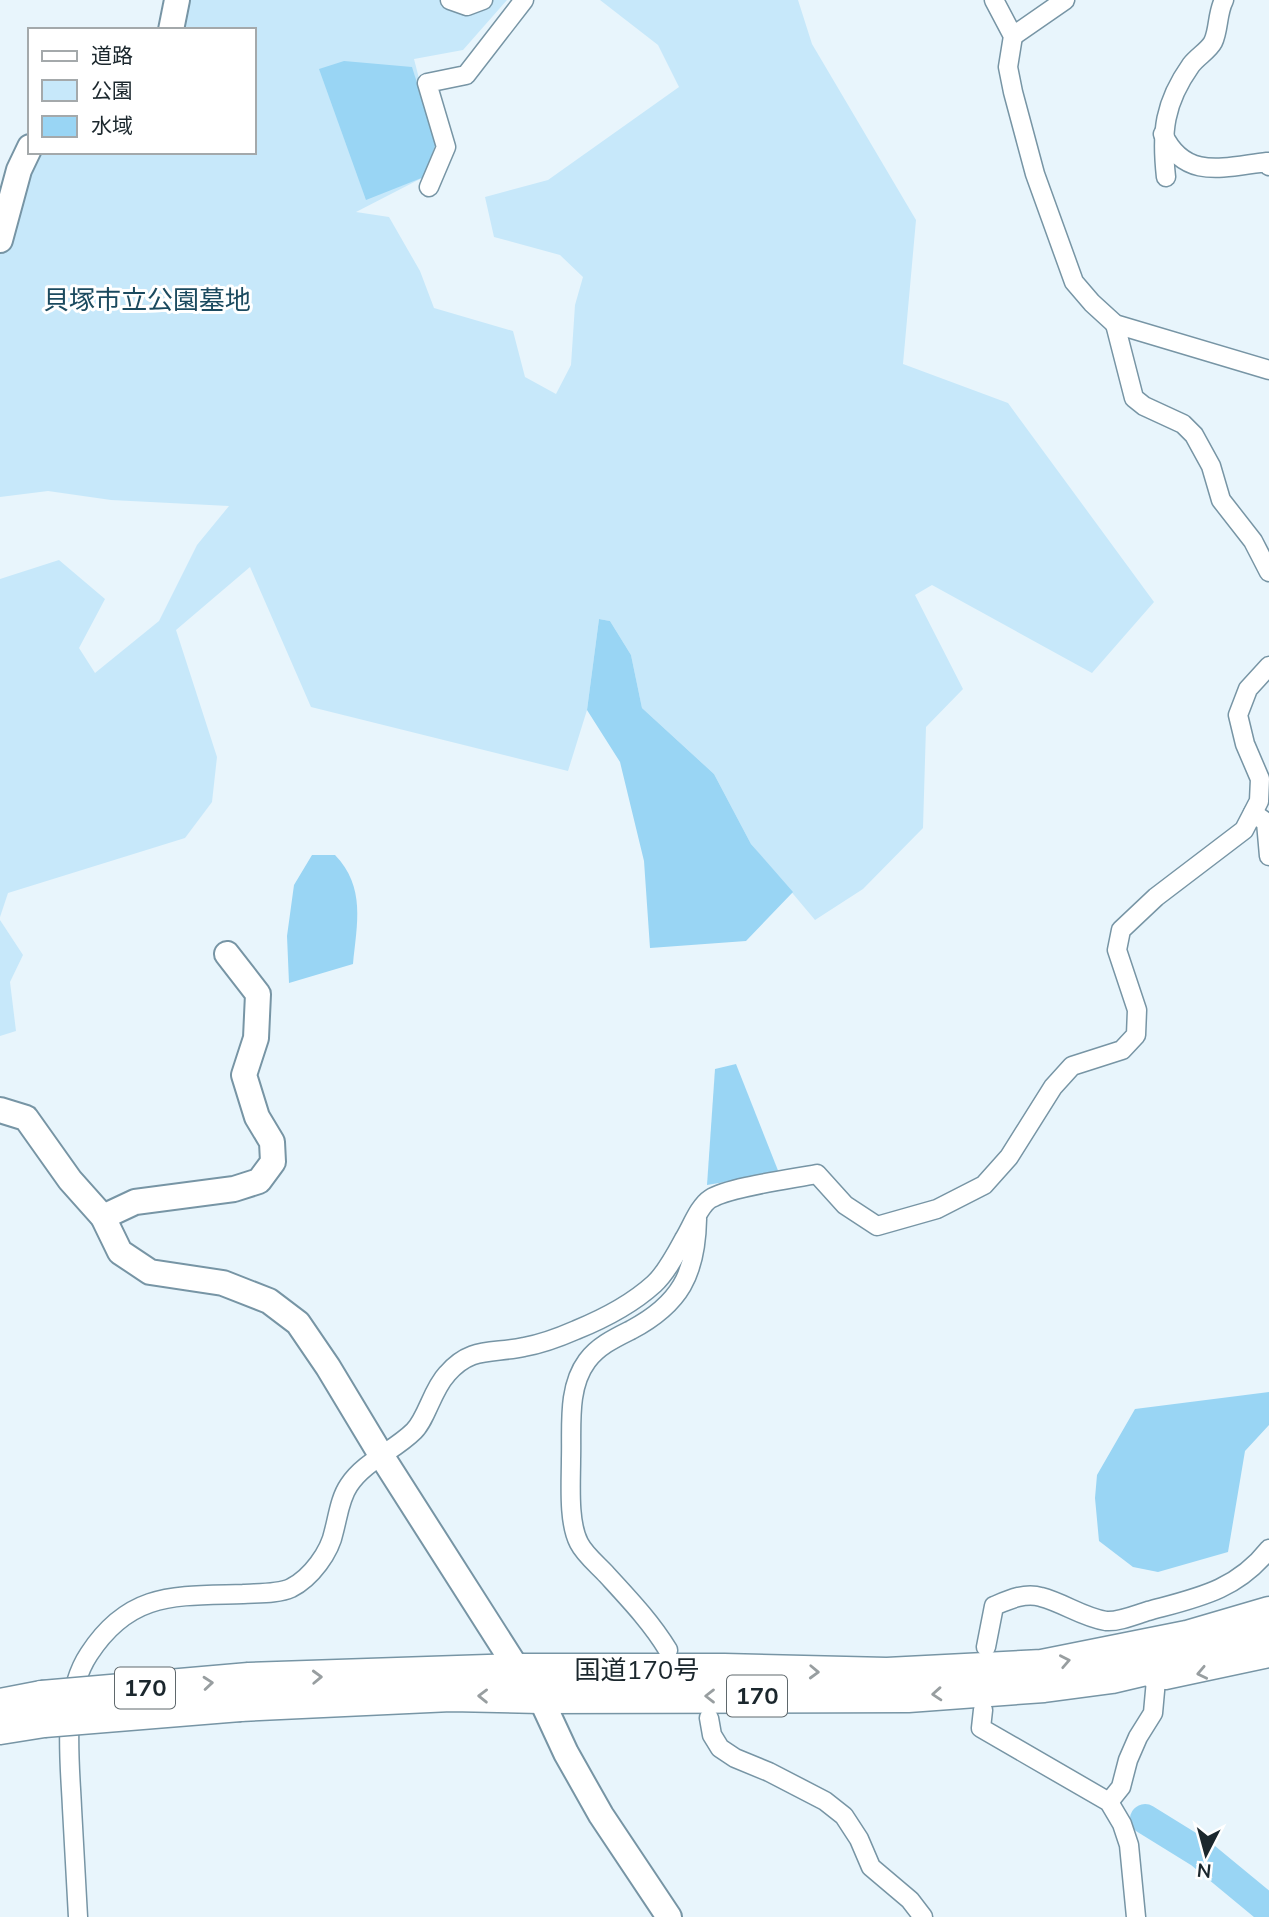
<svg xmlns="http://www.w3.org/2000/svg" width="1269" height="1917" viewBox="0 0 1269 1917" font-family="Mulish,'Noto Sans JP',sans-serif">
<rect width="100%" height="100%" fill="#e8f5fc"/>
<g fill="#c7e8fa">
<polygon points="177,0 507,0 463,50 414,59 434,137 424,177 356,212 389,217 420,271 434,308 513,331 525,377 556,394 571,365 575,305 583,277 560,255 494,237 485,197 548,180 679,87 658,45 600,0 798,0 812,44 916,220 903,364 1008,403 1154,602 1092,673 932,585 915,595 963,689 926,727 923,828 863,889 815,920 751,844 714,774 642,708 631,655 610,621 599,619 587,710 568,771 311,707 250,567 176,630 217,757 212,802 185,838 8,893 0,917 0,579 59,560 105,599 79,648 95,673 159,621 197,545 229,506 111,500 48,491 0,497 0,241 30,152 254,152 254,30 171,30"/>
<polygon points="0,920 23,955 10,982 16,1031 0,1036"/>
</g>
<g fill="#99d5f4">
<polygon points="344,61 412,67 436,143 424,177 366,200 319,69"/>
<polygon points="599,619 610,621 631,655 642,708 714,774 751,844 793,892 746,941 650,948 644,861 620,762 587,710"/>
<path d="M312 855H335C366 887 357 924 353 964L289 983 287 936 294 885Z"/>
<polygon points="736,1064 779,1173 707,1185 715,1069"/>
<polygon points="1269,1392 1269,1425 1245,1451 1228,1552 1158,1572 1133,1567 1099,1541 1095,1498 1097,1475 1135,1409"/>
</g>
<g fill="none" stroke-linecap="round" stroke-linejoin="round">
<polyline stroke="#99d5f4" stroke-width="30" points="1145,1819 1200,1853 1269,1910"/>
<g stroke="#7795a5" stroke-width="21">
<g id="street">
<polyline points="450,0 467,6 483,0"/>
<polyline points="994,0 1013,36 1008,67 1013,92 1035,174 1074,282 1092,303 1115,324 1269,370"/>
<polyline points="1013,36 1065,0"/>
<path d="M1163 134C1185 181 1224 167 1267 162L1269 166"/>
<path d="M1166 177C1161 132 1164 103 1191 65 1197 57 1209 50 1213 42 1219 30 1217 13 1224 0"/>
<polyline points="429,187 446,147 427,83 466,75 524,0"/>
<polyline points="1115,324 1134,398 1144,406 1183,424 1194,435 1211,466 1221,500 1253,541 1269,572"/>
<polyline points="1253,813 1266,822 1269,856"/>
<path d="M986 1647 994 1606C1008 1600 1025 1592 1041 1597 1064 1603 1082 1617 1106 1621 1119 1622 1135 1615 1148 1611 1196 1598 1236 1591 1269 1549"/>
<path d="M668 1650C651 1622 629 1599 607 1575 599 1566 585 1555 579 1543 568 1522 571 1483 571 1459 572 1426 567 1388 587 1361 598 1346 615 1338 631 1330 680 1304 696 1274 697 1219"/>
<polyline points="1152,1679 1166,1680 1269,1658"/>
<polyline points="983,1710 981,1728 1109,1802 1122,1824 1129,1845 1136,1917"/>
<polyline points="709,1718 712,1735 720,1748 735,1758 769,1772 825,1801 844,1816 859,1839 871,1867 910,1900 923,1917"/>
<polyline points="1109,1802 1121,1787 1128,1760 1138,1737 1153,1713 1156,1680"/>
<path d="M78 1917C76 1881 74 1844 72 1808 70 1760 61 1696 89 1654 130 1591 176 1596 243 1594 258 1593 278 1594 291 1588 311 1578 330 1552 334 1531 338 1516 340 1498 349 1485 365 1461 394 1451 414 1431 427 1418 432 1390 447 1374 471 1346 492 1354 524 1347 541 1344 560 1337 576 1330 603 1319 632 1304 654 1284 666 1273 676 1254 684 1239 691 1228 699 1206 710 1199 729 1187 792 1179 817 1174L845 1205 877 1226 937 1209 984 1185 1009 1157 1053 1087 1072 1066 1122 1050 1136 1035 1137 1010 1117 950 1121 930 1156 897 1244 830 1259 801 1260 779 1245 744 1238 715 1248 689 1269 666"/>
</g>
</g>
<g stroke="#7795a5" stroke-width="28">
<g id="secondary">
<polyline points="171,30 177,0"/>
<polyline points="0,240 19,170 30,147"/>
<polyline points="0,1110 26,1118 70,1180 103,1217 120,1252 150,1272 223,1283 269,1301 298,1323 328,1367 381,1455 518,1670 540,1697 566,1753 601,1815 669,1917"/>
<polyline points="103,1217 135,1202 234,1189 259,1181 273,1162 272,1142 257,1117 244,1075 256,1038 258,994 227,954"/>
</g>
</g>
<g stroke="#7795a5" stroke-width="35">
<g id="highway">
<polyline points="249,1679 518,1670 724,1670 887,1674 1042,1666 1187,1637 1269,1613"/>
<polyline points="0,1705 42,1697"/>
<polyline points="240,1705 451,1695 540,1697 908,1696 1044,1686 1112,1677 1214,1653 1269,1636"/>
<polyline points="0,1728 44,1721"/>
</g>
</g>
<use href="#street" stroke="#fff" stroke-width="18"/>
<use href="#secondary" stroke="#fff" stroke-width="24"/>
<use href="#highway" stroke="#fff" stroke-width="32"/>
<g stroke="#7795a5" stroke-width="35" stroke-linecap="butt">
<g id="highway-bridge">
<polyline points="42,1697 249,1679"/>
<polyline points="44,1721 240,1705"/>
</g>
</g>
<use href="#highway-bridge" stroke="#fff" stroke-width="32"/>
</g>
<defs><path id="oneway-chevron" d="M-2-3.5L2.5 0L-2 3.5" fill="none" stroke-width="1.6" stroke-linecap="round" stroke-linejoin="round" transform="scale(1.75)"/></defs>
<g stroke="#989ea0">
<use href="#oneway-chevron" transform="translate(1065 1661) rotate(-11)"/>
<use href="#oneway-chevron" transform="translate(814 1672) rotate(2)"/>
<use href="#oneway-chevron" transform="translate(1202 1673) rotate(168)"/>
<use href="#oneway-chevron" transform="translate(317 1677) rotate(-2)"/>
<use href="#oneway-chevron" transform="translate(208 1683) rotate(-5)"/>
<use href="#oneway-chevron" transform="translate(937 1694) rotate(176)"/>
<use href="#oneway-chevron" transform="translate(483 1696) rotate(-179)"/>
<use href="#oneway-chevron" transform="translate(710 1696) rotate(180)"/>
</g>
<g text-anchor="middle" stroke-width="6" stroke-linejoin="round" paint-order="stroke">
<g fill="#fff" stroke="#5f686c" stroke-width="2">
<rect x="115" y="1667.5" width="60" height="41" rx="5"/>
<rect x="727" y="1675.5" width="60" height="41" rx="5"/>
</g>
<g font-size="24" font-weight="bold" fill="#1b272d">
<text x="145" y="1696">170</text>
<text x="757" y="1704">170</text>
</g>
<g font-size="26" fill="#1b4a5f" stroke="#fff">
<text x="147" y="309">貝塚市立公園墓地</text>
</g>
<g font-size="26" fill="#1b272d" stroke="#fff">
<text x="637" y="1679">国道170号</text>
</g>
</g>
<rect x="28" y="28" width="228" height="126" fill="#ffffff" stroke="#a4a9ab" stroke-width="2"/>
<rect x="42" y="51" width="35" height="10" fill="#ffffff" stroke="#a4a9ab" stroke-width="2"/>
<text x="91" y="63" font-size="21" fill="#1b272d">道路</text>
<rect x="42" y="80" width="35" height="21" fill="#c7e8fa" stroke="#a4a9ab" stroke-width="2"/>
<text x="91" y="98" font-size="21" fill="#1b272d">公園</text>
<rect x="42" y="116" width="35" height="21" fill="#99d5f4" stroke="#a4a9ab" stroke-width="2"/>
<text x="91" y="133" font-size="21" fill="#1b272d">水域</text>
<g transform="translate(1206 1854) rotate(186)" stroke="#ffffff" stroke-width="5" paint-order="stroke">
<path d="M0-5L12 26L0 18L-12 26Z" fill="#1b272d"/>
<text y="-10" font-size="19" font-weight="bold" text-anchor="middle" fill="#1b272d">N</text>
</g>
</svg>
